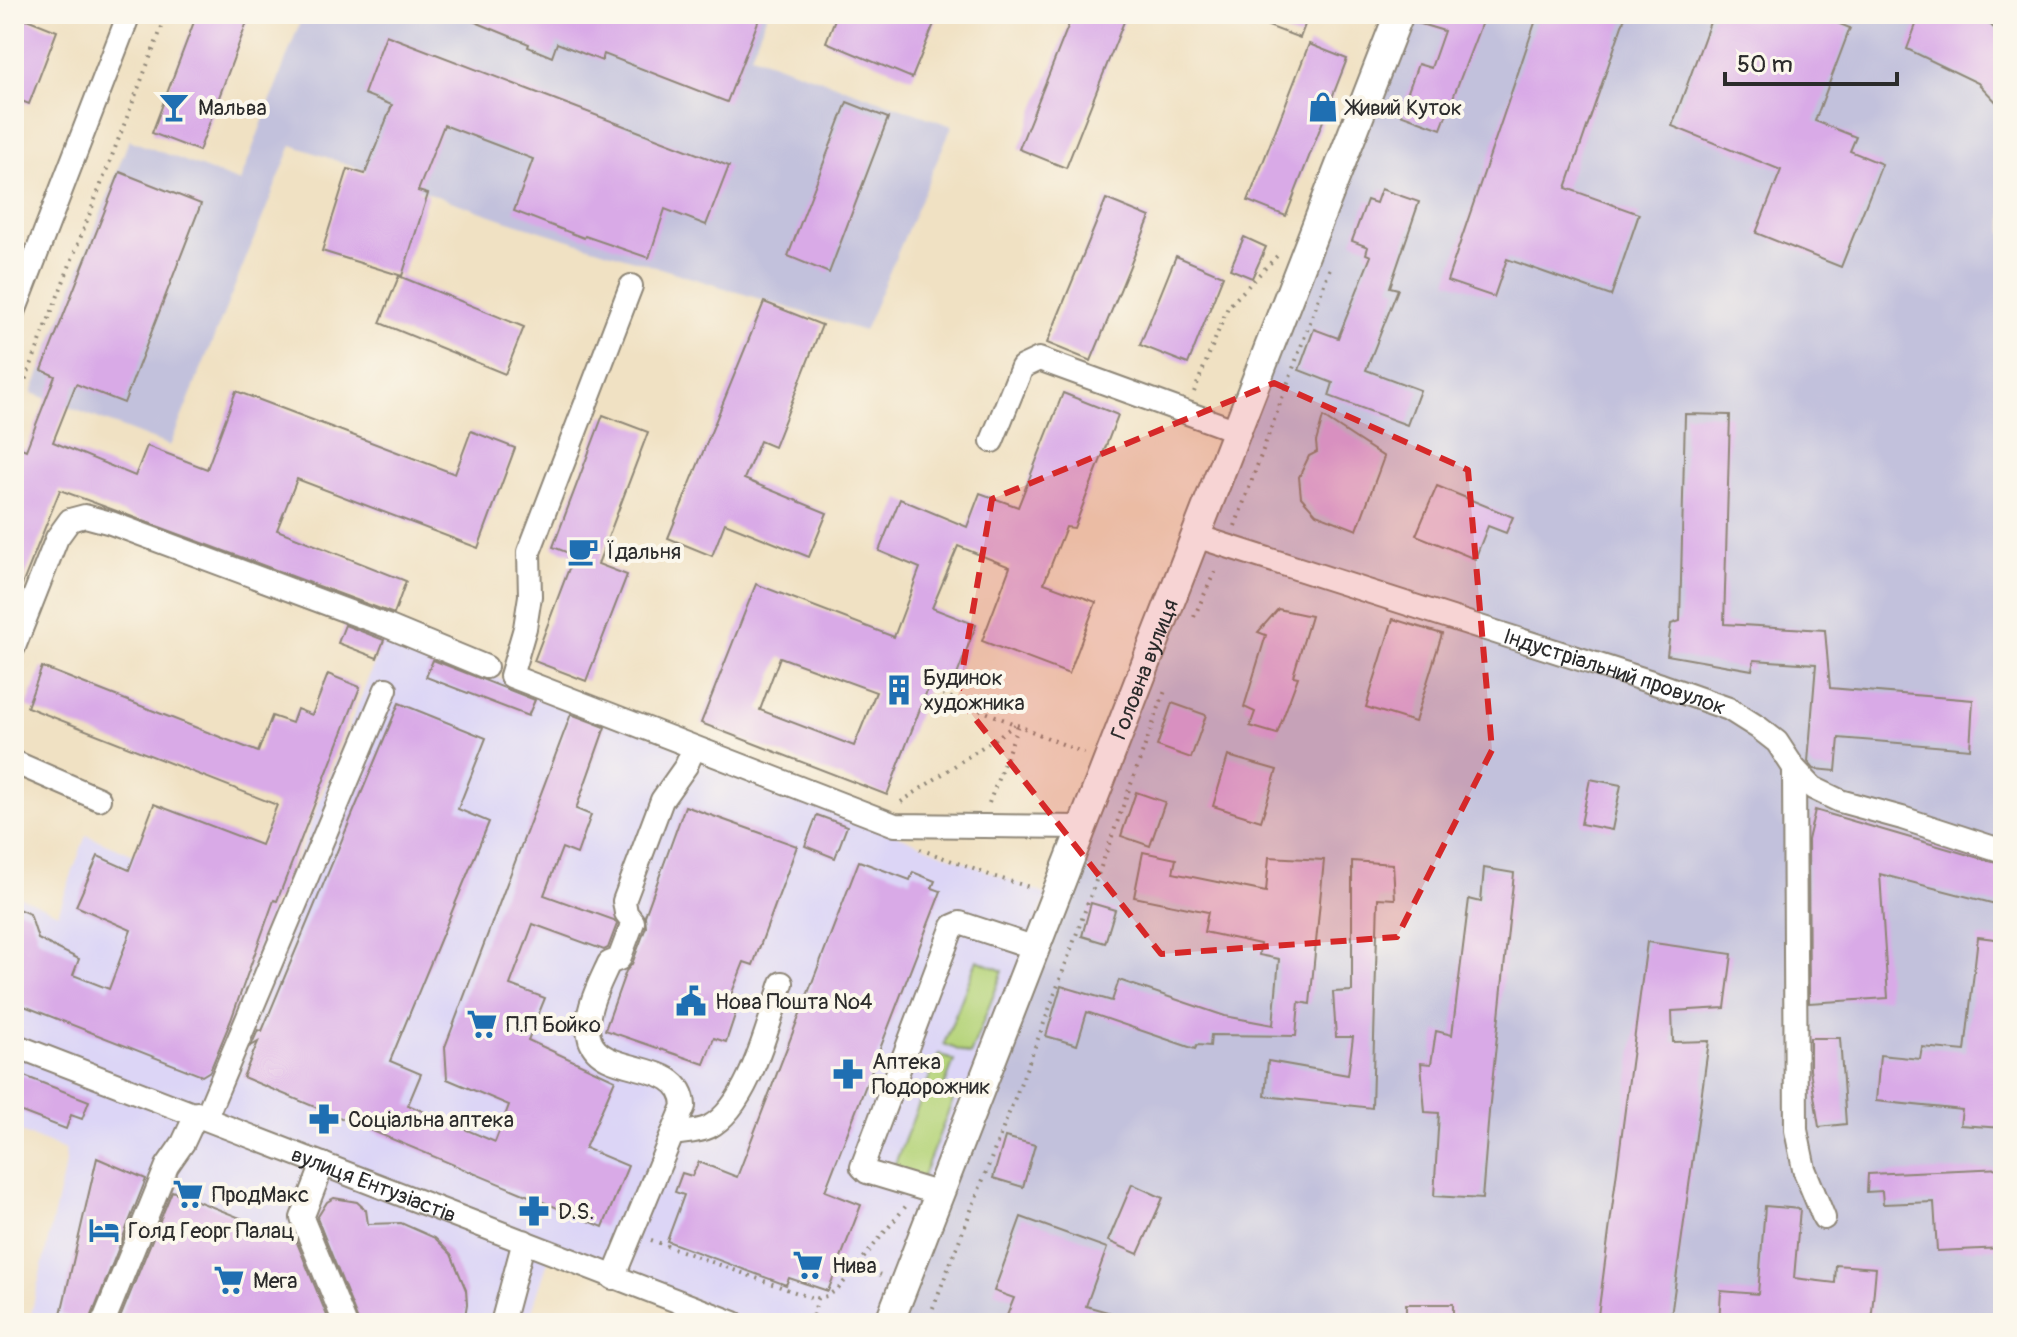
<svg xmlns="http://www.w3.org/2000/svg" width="2017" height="1337" viewBox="0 0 2017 1337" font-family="Pangolin,sans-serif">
<rect width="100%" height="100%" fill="#fbf7ec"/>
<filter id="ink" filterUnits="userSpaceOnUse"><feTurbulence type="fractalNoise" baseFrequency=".0125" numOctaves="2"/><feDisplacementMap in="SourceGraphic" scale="16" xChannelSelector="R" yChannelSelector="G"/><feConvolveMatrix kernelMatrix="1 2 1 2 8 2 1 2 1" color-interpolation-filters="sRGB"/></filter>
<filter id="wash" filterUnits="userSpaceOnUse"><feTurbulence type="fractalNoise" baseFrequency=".006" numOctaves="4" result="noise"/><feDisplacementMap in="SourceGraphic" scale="32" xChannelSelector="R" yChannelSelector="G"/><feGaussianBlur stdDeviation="1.8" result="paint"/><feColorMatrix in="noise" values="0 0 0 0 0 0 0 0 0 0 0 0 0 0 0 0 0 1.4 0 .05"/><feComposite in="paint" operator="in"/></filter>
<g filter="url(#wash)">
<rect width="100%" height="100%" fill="#f0e1c3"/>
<polygon fill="#dcd5f6" points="385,636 609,719 1047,895 881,1323 752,1323 554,1243 528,1323 61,1323 78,1241 60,1323 29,1323 66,1162 65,1150 14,1129 14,894 58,913 86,835 275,914"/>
<g fill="#c2c1dc">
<polygon points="303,14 767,14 751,55 952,126 864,331 505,220 292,145 170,446 32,393 129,140 240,182"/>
<polygon points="1403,14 2003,14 2003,1323 895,1323"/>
</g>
<g fill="#b6d47a" stroke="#708052" stroke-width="2">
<polygon points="977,960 1003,971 970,1055 944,1044"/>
<polygon points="939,1054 954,1061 943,1090 955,1095 922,1178 894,1166"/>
</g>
<g id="blocks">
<g fill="#d9aae7" fill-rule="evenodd">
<polygon points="14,14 57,31 29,104 14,98"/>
<polygon points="197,14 250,14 199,151 152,133"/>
<polygon points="456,14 761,14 727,102 604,54 602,61 557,43 552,57 528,47 529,44"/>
<polygon points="837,14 938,14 912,78 826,42"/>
<polygon points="1073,14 1127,14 1066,168 1019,149"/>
<polygon points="1242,14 1309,14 1300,38 1242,16"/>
<polygon points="1416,14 1485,14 1441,129 1400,114 1418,64 1431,68 1444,31 1414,22"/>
<polygon points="1538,14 1626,14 1566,188 1639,214 1611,296 1507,259 1494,297 1447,281"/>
<polygon points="1713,14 1815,14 1850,28 1815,121 1856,137 1850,151 1882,164 1841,267 1756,233 1781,170 1672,126"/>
<polygon points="1920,14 1961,14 1991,25 2003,38 2003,109 1978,83 1907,49"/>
<polygon points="386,35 729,166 706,225 665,209 649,258 585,236 584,238 514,211 533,159 444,125 418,191 428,194 402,276 322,251 348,169 365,174 392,105 364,94"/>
<polygon points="1309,44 1347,59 1286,216 1248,201"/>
<polygon points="847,102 888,118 829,273 788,256"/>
<polygon points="120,172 201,204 124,403 76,384 53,442 135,476 147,446 207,469 236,391 455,474 471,431 515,448 478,548 297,479 277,530 406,581 394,614 60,490 14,605 14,445 26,450 55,376 42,370"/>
<polygon points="1381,189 1419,202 1390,287 1398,289 1366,370 1420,390 1407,425 1329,396 1333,383 1299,370 1314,329 1338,338 1371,256 1366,254 1368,247 1352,241 1367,200 1376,203"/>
<polygon points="1106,199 1150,217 1091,361 1047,343"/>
<polygon points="1244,237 1266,247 1252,278 1230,269"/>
<polygon points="1176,256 1223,276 1188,364 1140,345"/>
<polygon points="399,276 524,327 505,374 380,323"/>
<polygon points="764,302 822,325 774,447 760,441 744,479 827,513 809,557 725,523 712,556 668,538"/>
<path d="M1063 393 1118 415 1074 528 1066 527 1044 583 1096 602 1069 674 982 641 1010 567 958 546 932 608 976 625 954 683 933 675 887 795 701 723 756 584 894 637 920 568 879 551 900 499 967 527 980 493 1018 507ZM780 657 876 692 854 746 760 710Z"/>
<polygon points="1685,414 1730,415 1724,624 1825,630 1830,688 1973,700 1970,749 1839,738 1836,771 1814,769 1808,762 1816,664 1754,660 1752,670 1667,655 1671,624 1680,621"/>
<polygon points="603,415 648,432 598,564 627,575 586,681 534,661 574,555 553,547"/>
<polygon points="1323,417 1384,457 1357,530 1316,514 1301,497 1299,477 1309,456 1317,452 1316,442"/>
<polygon points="1437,486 1513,517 1506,533 1488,526 1475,559 1416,535"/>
<polygon points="1278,609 1311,616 1293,676 1298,677 1277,734 1250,726 1255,712 1244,707 1266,635 1258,632"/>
<polygon points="1393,619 1442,634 1415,722 1366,707"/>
<polygon points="345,625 384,640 377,658 338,643"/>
<polygon points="433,660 535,700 528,716 426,677"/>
<polygon points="42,667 258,752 272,716 292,723 297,709 312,715 328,674 360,687 277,901 274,900 231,1020 210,1071 202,1076 14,1002 14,919 18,909 30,914 38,939 79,959 73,975 109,989 131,930 76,906 98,856 129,870 154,804 261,845 277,805 27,707"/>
<polygon points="399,703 486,738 458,809 489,822 390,1061 421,1074 408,1105 495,1142 509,1105 447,1079 445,1047 571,714 605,727 576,809 591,815 577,854 562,848 544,895 614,920 617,924 608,948 604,950 533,924 510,985 545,998 528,1040 615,1080 585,1148 628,1166 603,1227 243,1077 258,1042 251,1046 258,1030 262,1031"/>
<polygon points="1172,703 1206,715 1191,758 1157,746"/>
<polygon points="1228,756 1277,770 1261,821 1213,806"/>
<polygon points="1590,779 1621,785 1612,830 1581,824"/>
<polygon points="1136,792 1165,802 1150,846 1121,836"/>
<polygon points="685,806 797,846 753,965 744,962 729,1000 739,1003 726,1042 714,1038 704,1064 605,1030 626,971 632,964 646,927 645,916"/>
<polygon points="1815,810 2003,865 2003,906 1880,874 1888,998 1809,1003 1808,840"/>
<polygon points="817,815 847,826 835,858 805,846"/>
<polygon points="1143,852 1176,859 1173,873 1266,892 1269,857 1324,860 1310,1004 1299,1002 1296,1036 1211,1035 1210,1046 1197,1045 1195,1049 1087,1012 1077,1045 1046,1036 1061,986 1112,1001 1119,980 1225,1016 1273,1025 1279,959 1259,955 1260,944 1204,932 1208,912 1134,897"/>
<polygon points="859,861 910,880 913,872 935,881 932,888 941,891 825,1191 861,1205 828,1291 789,1278 786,1285 667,1241 684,1195 675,1192 682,1173 692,1176 699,1162 737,1177"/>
<polygon points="1352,861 1393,864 1395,899 1378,898 1372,1108 1265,1096 1268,1061 1348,1075 1353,1037 1336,1037 1333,992 1352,991"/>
<polygon points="1484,868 1514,873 1489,1112 1482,1199 1434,1196 1439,1113 1425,1112 1421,1063 1431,1064 1436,1031 1452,1035 1469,899 1481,902"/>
<polygon points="1091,903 1115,910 1105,943 1082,936"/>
<polygon points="1978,937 2003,940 2003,1128 1960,1125 1962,1110 1876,1101 1880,1055 1920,1059 1922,1047 1965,1051"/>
<polygon points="1647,942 1732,954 1725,1008 1672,1011 1673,1042 1709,1041 1670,1323 1597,1323"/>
<polygon points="1810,1038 1840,1038 1846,1124 1819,1127 1810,1070"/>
<polygon points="14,1072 89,1101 82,1119 71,1115 66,1129 14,1109"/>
<polygon points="1005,1137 1035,1145 1023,1187 993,1178"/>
<polygon points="97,1158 146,1179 89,1323 83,1323 61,1314"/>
<polygon points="2003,1168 2003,1248 1937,1251 1934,1202 1883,1204 1882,1191 1867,1192 1868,1174"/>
<polygon points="1132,1184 1163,1198 1138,1254 1108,1241"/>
<polygon points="172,1191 296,1240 330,1323 118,1323"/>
<polygon points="334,1198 357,1202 366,1210 368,1224 401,1223 435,1238 451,1254 466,1290 467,1304 464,1323 359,1323 317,1218 327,1202"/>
<polygon points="1765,1206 1800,1209 1794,1278 1835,1283 1836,1265 1876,1268 1871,1323 1719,1323 1721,1291 1758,1294"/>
<polygon points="1021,1217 1107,1248 1086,1306 1126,1317 1126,1323 1004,1323 1014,1298 994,1291"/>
<rect x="1406" y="1304" width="47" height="19"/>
</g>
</g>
</g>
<g filter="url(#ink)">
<use href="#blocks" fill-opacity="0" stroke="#8e8677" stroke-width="2"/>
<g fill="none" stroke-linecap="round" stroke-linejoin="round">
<g stroke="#8e8677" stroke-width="26">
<g id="minor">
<polyline points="631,286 529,552 530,596 525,628 511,676 895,825 1083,827"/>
<polyline points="14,312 129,14"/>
<polyline points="992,441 1022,367 1039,359 1237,431"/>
<path id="s1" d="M1196 536 1661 685 1729 709 1759 728 1777 742 1794 768 1813 788 1840 801 1902 818 2003 851"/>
<polyline points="14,647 57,538 70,520 85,516 111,523 387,626 486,667"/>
<polyline points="14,762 99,799"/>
<polyline points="1794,768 1796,1130 1804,1169 1824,1218"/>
<path id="s2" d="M14 1045 734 1323"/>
<polyline points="206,1117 386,689"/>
<path d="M672 1134C684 1132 699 1132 709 1127 749 1106 768 1024 782 983"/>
<polyline points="323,1164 302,1218 345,1323"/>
<polyline points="940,1194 867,1172 862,1167 953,926 960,923 1036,948"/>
<path d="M613 1278 684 1106C682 1057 603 1078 590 1040 582 1015 599 985 609 963L619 959 633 922 626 913 624 901 662 800 686 766 694 748"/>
<polyline points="103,1323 167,1166 183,1143 197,1113"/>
<polyline points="502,1323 524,1241"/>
</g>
</g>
<g stroke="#8e8677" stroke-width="32">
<g id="major">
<path id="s3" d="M889 1323 1399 14"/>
</g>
</g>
<g stroke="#8e8677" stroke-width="4" stroke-dasharray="2 6" stroke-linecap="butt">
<polyline points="1194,392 1228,307 1277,256"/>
<polyline points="14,409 167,14"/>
<polyline points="1235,526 1330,268"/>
<polyline points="1194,617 1217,567"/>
<polyline points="928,688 1084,753"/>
<polyline points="901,802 1015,725"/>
<polyline points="989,803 1018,726"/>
<polyline points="920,849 992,876 1033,888"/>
<polyline points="651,1240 814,1299 827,1296 839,1288 906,1206"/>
<polyline points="857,1266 881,1275"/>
<polyline points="811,1323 818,1298"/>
<polyline points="927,1323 1043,1026 1166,688"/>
</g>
<use href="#minor" stroke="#fff" stroke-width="22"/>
<use href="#major" stroke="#fff" stroke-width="28"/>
</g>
</g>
<path fill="#d62828" fill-opacity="0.2" stroke="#d62828" stroke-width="6" stroke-dasharray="16 10" stroke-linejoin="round" d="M1274 383 1468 470 1492 750 1397 937 1161 954 958 697 992 499Z"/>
<defs>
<g id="bar-bare" transform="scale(2.4)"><path d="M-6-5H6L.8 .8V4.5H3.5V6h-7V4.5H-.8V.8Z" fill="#1f6fb2" stroke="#fbf7ec" stroke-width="2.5" paint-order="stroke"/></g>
<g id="shop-bare" transform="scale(2.4)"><path d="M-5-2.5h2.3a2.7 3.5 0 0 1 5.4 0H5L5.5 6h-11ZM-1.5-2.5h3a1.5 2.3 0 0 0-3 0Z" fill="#1f6fb2" stroke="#fbf7ec" stroke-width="2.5" paint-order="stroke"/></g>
<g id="cafe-bare" transform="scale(2.4)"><path d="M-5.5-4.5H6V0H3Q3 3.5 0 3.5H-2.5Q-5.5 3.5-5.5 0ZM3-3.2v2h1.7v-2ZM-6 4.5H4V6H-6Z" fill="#1f6fb2" stroke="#fbf7ec" stroke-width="2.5" paint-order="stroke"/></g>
<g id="building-bare" transform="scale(2.4)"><path d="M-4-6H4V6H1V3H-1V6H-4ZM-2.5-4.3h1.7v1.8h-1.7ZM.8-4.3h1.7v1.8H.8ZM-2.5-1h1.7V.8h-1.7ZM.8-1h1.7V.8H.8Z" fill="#1f6fb2" stroke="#fbf7ec" stroke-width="2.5" paint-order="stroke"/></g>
<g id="civic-bare" transform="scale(2.4)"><path d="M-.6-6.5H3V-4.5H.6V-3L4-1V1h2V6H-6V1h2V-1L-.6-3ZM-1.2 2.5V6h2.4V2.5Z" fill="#1f6fb2" stroke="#fbf7ec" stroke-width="2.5" paint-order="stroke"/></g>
<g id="supermarket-bare" transform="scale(2.4)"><path d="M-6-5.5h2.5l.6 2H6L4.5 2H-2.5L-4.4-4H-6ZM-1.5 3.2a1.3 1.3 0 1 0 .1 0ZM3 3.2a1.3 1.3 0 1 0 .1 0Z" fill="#1f6fb2" stroke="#fbf7ec" stroke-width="2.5" paint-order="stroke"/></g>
<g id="pharmacy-bare" transform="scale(2.4)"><path d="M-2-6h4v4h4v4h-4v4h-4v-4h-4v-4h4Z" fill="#1f6fb2" stroke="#fbf7ec" stroke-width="2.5" paint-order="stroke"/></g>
<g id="hotel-bare" transform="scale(2.4)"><path d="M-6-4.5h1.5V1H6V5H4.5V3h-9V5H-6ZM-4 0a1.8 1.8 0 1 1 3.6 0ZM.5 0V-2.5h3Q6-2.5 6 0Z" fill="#1f6fb2" stroke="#fbf7ec" stroke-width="2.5" paint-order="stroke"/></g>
</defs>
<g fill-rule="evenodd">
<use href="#bar-bare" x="174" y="107"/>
<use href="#shop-bare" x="1323" y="107"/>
<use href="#cafe-bare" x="583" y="551"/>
<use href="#building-bare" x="899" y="690"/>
<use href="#civic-bare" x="691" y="1001"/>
<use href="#supermarket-bare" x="482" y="1024"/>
<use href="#pharmacy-bare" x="848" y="1074"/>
<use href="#pharmacy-bare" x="324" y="1119"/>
<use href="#supermarket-bare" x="188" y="1194"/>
<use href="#pharmacy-bare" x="534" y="1211"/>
<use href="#hotel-bare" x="104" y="1230"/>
<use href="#supermarket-bare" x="808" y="1265"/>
<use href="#supermarket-bare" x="229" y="1280"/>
</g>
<g text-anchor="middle" stroke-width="8" stroke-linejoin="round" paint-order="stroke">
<g font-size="22" fill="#2b2b2b" stroke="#fbf7ec" text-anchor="start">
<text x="198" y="115">Мальва</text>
<text x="1347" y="115">Живий Куток</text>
<text x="607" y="559">Їдальня</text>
<text x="923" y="685">Будинок<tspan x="923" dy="25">художника</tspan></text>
<text x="715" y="1009">Нова Пошта №4</text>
<text x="506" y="1032">П.П Бойко</text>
<text x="872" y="1069">Аптека<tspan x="872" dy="25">Подорожник</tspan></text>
<text x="348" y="1127">Соціальна аптека</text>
<text x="212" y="1202">ПродМакс</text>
<text x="558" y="1219">D.S.</text>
<text x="128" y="1238">Голд Георг Палац</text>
<text x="832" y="1273">Нива</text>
<text x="253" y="1288">Мега</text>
</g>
<g font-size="22" fill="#2b2b2b" stroke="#fbf7ec">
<text dy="8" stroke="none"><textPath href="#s3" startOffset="702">Головна вулиця</textPath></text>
<text dy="8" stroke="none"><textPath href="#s1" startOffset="440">Індустріальний провулок</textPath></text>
<text dy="8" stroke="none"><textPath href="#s2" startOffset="386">вулиця Ентузіастів</textPath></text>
</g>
</g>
<rect width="2017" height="1337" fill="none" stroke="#fbf7ec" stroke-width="48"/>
<path d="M1725 72v12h172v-12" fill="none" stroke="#2b2b2b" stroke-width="4"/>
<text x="1737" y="72" font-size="24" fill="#2b2b2b" stroke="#fbf7ec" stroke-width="6" paint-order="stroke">50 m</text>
</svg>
